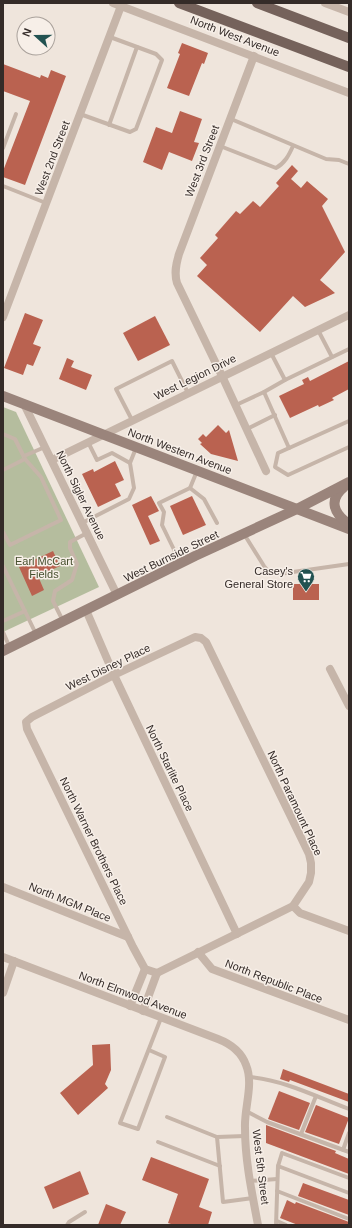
<svg xmlns="http://www.w3.org/2000/svg" width="352" height="1228" viewBox="0 0 352 1228" font-family="Helvetica,sans-serif">
<rect width="100%" height="100%" fill="#efe5dc"/>
<polygon fill="#b5bd9e" points="3,407 16,412 99,587 3,632"/>
<g fill="#ba6250">
<polygon points="182,43 208,53 204,64 202,63 189,96 167,88 180,54 178,53"/>
<polygon points="3,64 40,78 41,75 48,78 51,70 66,76 25,185 3,177 3,171 30,101 3,91"/>
<polygon points="180,111 202,119 194,142 199,143 192,161 169,152 162,170 143,162 156,127 172,133"/>
<polygon points="292,165 298,171 291,179 301,188 307,181 328,199 322,206 345,252 320,280 335,293 305,307 293,296 260,332 197,276 207,265 200,258 218,238 215,235 236,211 240,214 253,201 260,207 279,186 276,183"/>
<polygon points="25,313 43,320 33,344 41,347 33,366 27,364 23,375 4,368"/>
<polygon points="155,316 170,345 138,361 123,333"/>
<polygon points="67,358 74,361 71,367 92,375 86,390 59,379"/>
<polygon points="349,361 349,389 332,398 334,400 319,407 318,405 290,418 279,396 304,384 302,380 308,377 310,381"/>
<polygon points="218,425 226,433 229,430 238,461 211,454 200,444 202,443 198,439 203,434 206,437"/>
<polygon points="115,461 124,480 115,484 121,496 98,507 82,474 93,469 94,472"/>
<polygon points="151,496 159,511 148,516 160,541 150,545 132,505"/>
<polygon points="192,496 206,525 183,535 170,506"/>
<polygon points="53,551 60,566 38,576 44,590 32,596 19,567"/>
<rect x="293" y="584" width="26" height="16"/>
<polygon points="110,1044 111,1070 105,1084 108,1088 78,1115 60,1093 93,1065 92,1045"/>
<polygon points="283,1069 349,1094 349,1102 290,1080 289,1082 280,1079"/>
<polygon points="279,1091 310,1103 299,1130 268,1119"/>
<polygon points="316,1105 349,1118 339,1144 305,1132"/>
<polygon points="266,1125 336,1151 335,1153 349,1159 349,1174 266,1143"/>
<polygon points="151,1157 209,1179 199,1207 212,1212 208,1225 174,1225 168,1223 178,1194 142,1180"/>
<polygon points="80,1171 89,1194 53,1209 44,1187"/>
<polygon points="303,1183 349,1200 349,1215 298,1196"/>
<polygon points="287,1200 295,1204 296,1202 349,1222 349,1225 298,1225 280,1218"/>
<polygon points="106,1204 126,1212 120,1225 98,1225"/>
</g>
<g fill="none" stroke-linecap="round" stroke-linejoin="round">
<g stroke="#c6b5a9" stroke-width="4">
<polyline points="80,114 130,132 136,129 162,60 156,54 110,37"/>
<polyline points="231,119 326,159 339,160 349,164"/>
<polyline points="109,125 137,47"/>
<path d="M220 146 276 168C285 163 289 155 293 146"/>
<polyline points="3,148 16,114"/>
<polyline points="3,186 46,203"/>
<polyline points="318,330 332,357"/>
<polyline points="285,380 349,349"/>
<polyline points="264,392 285,380 271,353"/>
<polyline points="236,405 264,392 289,448"/>
<polyline points="132,420 116,389 172,361 188,393"/>
<polyline points="349,421 278,453 275,467 288,475 349,447"/>
<polyline points="247,429 275,415"/>
<polyline points="3,434 15,439 25,459 3,470"/>
<polyline points="88,442 97,460 112,453 130,463"/>
<polyline points="24,456 45,447"/>
<polyline points="190,488 204,499 217,523"/>
<polyline points="82,523 129,499 134,488 130,463 136,448"/>
<polyline points="3,532 10,545 61,520 41,477 25,459"/>
<path d="M244 534 264 566C268 572 272 574 279 574L349 564"/>
<polyline points="180,562 162,525 164,512 159,503 190,488 197,471"/>
<polyline points="3,566 36,634"/>
<polyline points="3,621 25,611"/>
<polyline points="63,621 53,601 55,591 72,580 77,564 70,548 70,542 87,533"/>
<polyline points="3,632 10,648"/>
<polyline points="149,1050 165,1057 138,1129 120,1123 161,1018"/>
<path d="M249 1077C284 1080 317 1097 349 1109"/>
<polyline points="246,1111 267,1122 349,1152"/>
<polyline points="167,1117 217,1137"/>
<polyline points="301,1134 316,1096"/>
<polyline points="245,1136 217,1137 223,1202 253,1198"/>
<polyline points="158,1142 220,1166"/>
<polyline points="343,1150 349,1133"/>
<polyline points="278,1166 282,1153 349,1178"/>
<polyline points="250,1181 277,1179"/>
<polyline points="277,1191 349,1219"/>
<polyline points="277,1221 286,1225"/>
<polyline points="67,1225 69,1222 85,1212"/>
<polyline points="276,1225 278,1166 349,1193"/>
</g>
<g stroke="#c6b5a9" stroke-width="8">
<polyline points="113,3 349,93"/>
<polyline points="325,3 349,12"/>
<path d="M254 56 179 254C176 264 174 273 177 283L222 376 266 471"/>
<polyline points="3,317 121,6"/>
<polyline points="24,404 117,595"/>
<polyline points="52,460 349,315"/>
<polyline points="86,610 114,675 237,934"/>
<polygon points="195,637 201,638 206,642 309,854 311,863 311,873 309,882 293,906 157,973 145,969 133,947 27,729 26,722 32,717 114,675"/>
<polyline points="330,669 349,706"/>
<polyline points="3,887 128,937"/>
<polyline points="293,906 300,913 349,931"/>
<polyline points="198,952 212,969 349,1020"/>
<path d="M3 957 218 1039C231 1044 241 1051 246 1065 254 1084 244 1108 245 1128 245 1161 252 1193 258 1225"/>
<polyline points="3,993 14,961"/>
<polyline points="130,1006 145,969"/>
<polyline points="143,1011 157,973"/>
</g>
<g stroke="#9a847b" stroke-width="10">
<polyline points="3,396 349,529"/>
<path d="M344 487C328 500 334 514 349 524"/>
<polyline points="3,651 195,556 297,509 349,482"/>
</g>
<g stroke="#75625b" stroke-width="10">
<polyline points="179,3 349,67"/>
<polyline points="257,3 349,38"/>
</g>
</g>
<defs>
<g id="supermarket-pin" transform="scale(0.9)"><path d="M0 17L-7.5 6A9.5 9.5 0 1 1 7.5 6Z" fill="#225251" stroke="#f7efe8"/><path d="M-6-5.5h2.5l.6 2H6L4.5 2H-2.5L-4.4-4H-6ZM-1.5 3.2a1.3 1.3 0 1 0 .1 0ZM3 3.2a1.3 1.3 0 1 0 .1 0Z" fill="#fff"/></g>
</defs>
<g fill-rule="evenodd">
<use href="#supermarket-pin" x="306" y="577"/>
</g>
<g text-anchor="middle" stroke-width="3" stroke-linejoin="round" paint-order="stroke">
<g font-size="11" fill="#342b28" stroke="#f7efe8">
<text transform="translate(235 36) rotate(21)" y="4">North West Avenue</text>
<text transform="translate(52 158) rotate(-69)" y="4">West 2nd Street</text>
<text transform="translate(202 161) rotate(-69)" y="4">West 3rd Street</text>
<text transform="translate(195 377) rotate(-26)" y="4">West Legion Drive</text>
<text transform="translate(180 451) rotate(21)" y="4">North Western Avenue</text>
<text transform="translate(81 495) rotate(64)" y="4">North Sigler Avenue</text>
<text transform="translate(171 556) rotate(-26)" y="4">West Burnside Street</text>
<text transform="translate(108 667) rotate(-26)" y="4">West Disney Place</text>
<text transform="translate(170 768) rotate(64)" y="4">North Starlite Place</text>
<text transform="translate(295 803) rotate(65)" y="4">North Paramount Place</text>
<text transform="translate(94 841) rotate(64)" y="4">North Warner Brothers Place</text>
<text transform="translate(70 902) rotate(22)" y="4">North MGM Place</text>
<text transform="translate(274 981) rotate(21)" y="4">North Republic Place</text>
<text transform="translate(133 995) rotate(21)" y="4">North Elmwood Avenue</text>
<text transform="translate(261 1167) rotate(83)" y="4">West 5th Street</text>
</g>
<g font-size="11" fill="#46502f" stroke="#f7efe8">
<text x="44" y="565">Earl McCart<tspan x="44" dy="13">Fields</tspan></text>
</g>
<g font-size="11" fill="#342b28" stroke="#f7efe8" text-anchor="end">
<text x="293" y="575">Casey's<tspan x="293" dy="13">General Store</tspan></text>
</g>
</g>
<rect width="352" height="1228" fill="none" stroke="#342b28" stroke-width="8"/>
<g transform="translate(36 36) rotate(291)"><circle r="19" fill="#f7efe8" stroke="#a9a19b"/>
<path d="M0-3L7 15L0 10L-7 15Z" fill="#225251"/>
<text y="-6" font-size="11" font-weight="bold" text-anchor="middle" fill="#342b28">N</text>
</g>
</svg>
